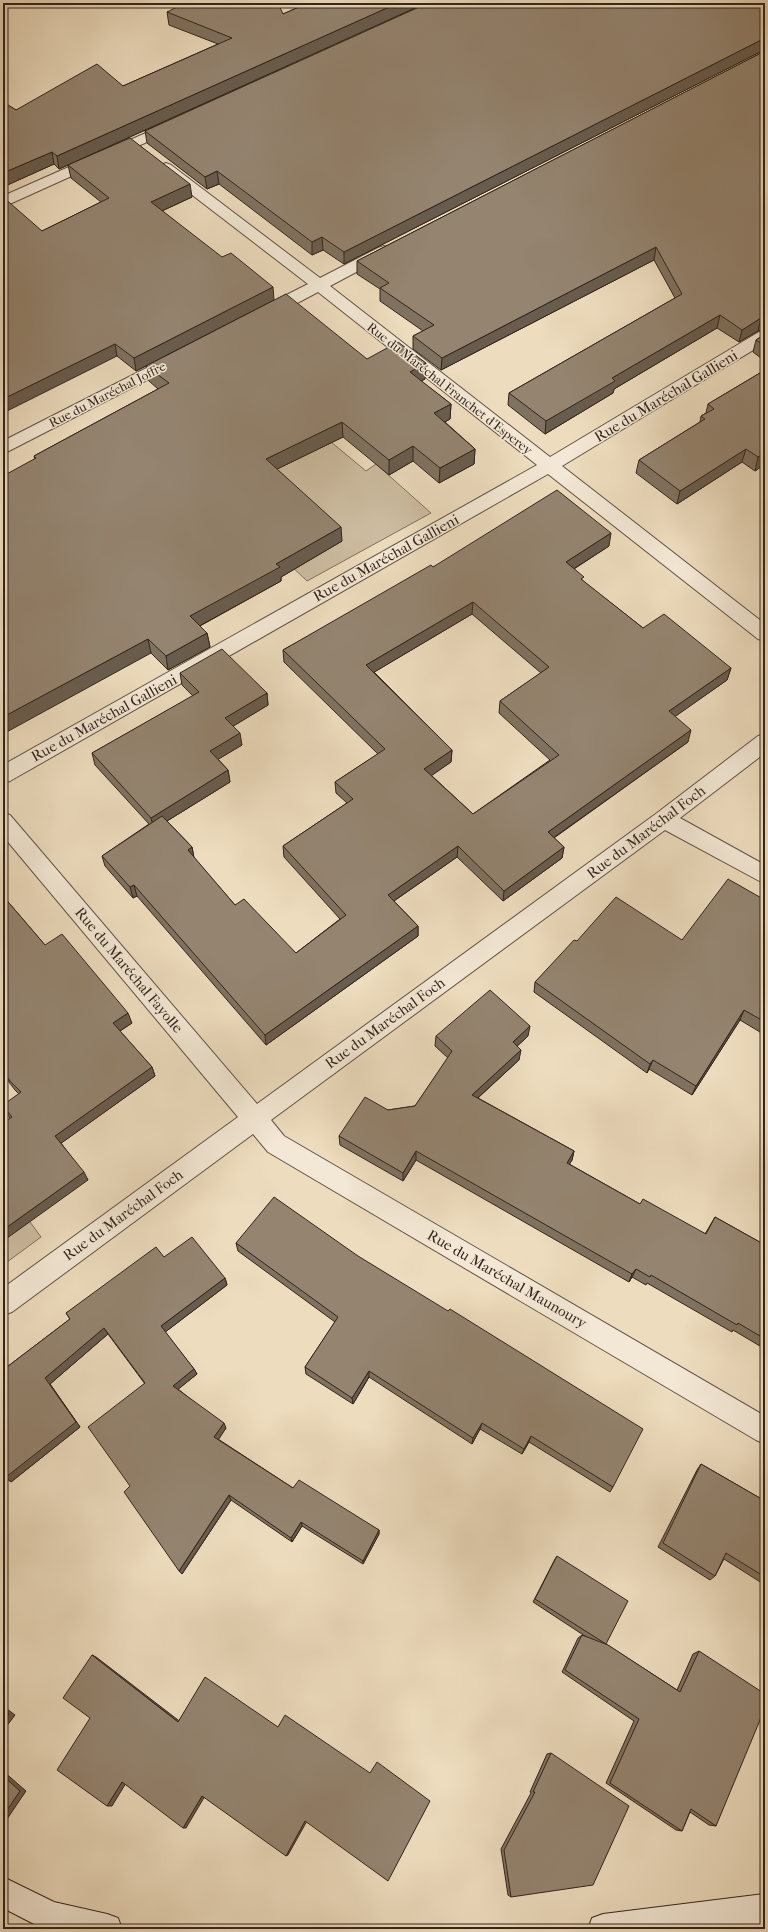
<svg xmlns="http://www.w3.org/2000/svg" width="768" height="1932" viewBox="0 0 768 1932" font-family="'IM FELL French Canon',serif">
<rect width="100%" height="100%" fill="#eddcbe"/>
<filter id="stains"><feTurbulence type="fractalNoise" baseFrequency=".005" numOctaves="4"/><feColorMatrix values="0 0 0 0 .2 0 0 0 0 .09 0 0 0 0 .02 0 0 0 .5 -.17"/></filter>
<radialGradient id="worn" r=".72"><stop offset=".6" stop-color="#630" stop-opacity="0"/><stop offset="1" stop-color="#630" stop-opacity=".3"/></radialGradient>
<g fill="#cdbda2" stroke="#80705e">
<polygon points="325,437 366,471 376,464 431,513 307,581 206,485"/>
<polygon points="3,1185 41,1237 3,1265"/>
</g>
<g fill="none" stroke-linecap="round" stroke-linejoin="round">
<g stroke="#625244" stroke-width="2">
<g id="street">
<polygon points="173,121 178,122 180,125 178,128 3,207 3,196"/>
<polygon points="166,163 171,165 320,278 378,248 384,246 390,248 392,251 390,254 330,286 550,457 759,332 765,331 765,343 562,466 765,624 765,641 758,639 548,474 10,781 3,783 3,765 537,465 318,292 271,317 265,318 259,317 257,313 259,309 308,284 161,171 158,168 161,165"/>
<polygon points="174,354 180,355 182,359 180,363 3,454 3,441"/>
<polygon points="765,734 765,753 680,818 765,865 765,884 665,830 271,1120 284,1136 765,1416 765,1444 756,1440 268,1152 253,1134 12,1312 3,1315 3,1288 238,1117 3,836 3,813 10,815 257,1104 657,813 758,736"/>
</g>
</g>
<g stroke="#33241b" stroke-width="2">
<g id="secondary">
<polygon points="3,1877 54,1902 107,1914 118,1918 122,1929 46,1929 40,1927 3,1908"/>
<polygon points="765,1894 765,1924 726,1929 588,1929 592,1918 603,1914"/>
</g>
</g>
<use href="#street" fill="#f3e8d5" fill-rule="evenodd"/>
<use href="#secondary" fill="#f3e8d5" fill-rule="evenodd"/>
</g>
<g fill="#7f7260" stroke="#33241b" fill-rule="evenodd">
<polygon points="308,3 426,3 59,169 54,164 3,187 3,102 16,110 123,86 218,44 169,25 167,12 283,14"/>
<polygon points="765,3 765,50 764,50 344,264 323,250 312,255 219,184 207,189 147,143 145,131"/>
<polygon points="765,51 765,330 758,331 739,342 717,328 614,389 613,393 545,434 508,405 509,393 675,298 654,260 441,370 413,349 413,336 423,331 380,301 380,289 357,274 357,261"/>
<polygon points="68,165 192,197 162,211 274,300 164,357 367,359 425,379 421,381 451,404 450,419 445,422 475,449 474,464 439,483 413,461 389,475 343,437 277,469 342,541 281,577 281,581 200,626 207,633 210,647 168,670 151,653 35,459 34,456 158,389 149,381 146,366 136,371 117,356 42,231 101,202 71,178"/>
<polygon points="765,334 765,361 753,352 756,340"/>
<polygon points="765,370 765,464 755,471 742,462 677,504 636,473 639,460 700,422 701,416 706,413 708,404"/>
<path d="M609 546 574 569 583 581 643 628 731 668 727 680 675 716 688 742 554 838 564 847 562 858 503 901 457 857 394 901 418 926V936L266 1045 137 896 133 898 105 866 102 856 149 824 95 765 92 753 193 696 182 685 180 673 267 693 268 705 233 726 242 745 218 759 228 770 230 782 167 821 192 847 194 858 235 905 296 953 340 919 284 857 283 846 347 803 336 793 335 782 378 754 284 662 283 650 433 567ZM472 614 541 673 500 701 499 713 550 760 473 814 431 775 451 762 452 750 374 672Z"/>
<polygon points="765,589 765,597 763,596"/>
<polygon points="3,896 45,945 132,1023 120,1031 152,1067 155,1076 61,1143 88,1180 10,1118 7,1114 3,1107 19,1094 15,1090 3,1074"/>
<polygon points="765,900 765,965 762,970 765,971 765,1035 740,1020 692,1095 649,1069 647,1073 534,992 535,982 577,941 682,940"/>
<polygon points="436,1036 528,1036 517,1046 519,1060 478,1098 574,1151 572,1160 569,1164 640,1204 705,1234 715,1217 765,1245 765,1349 733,1330 732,1332 647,1283 646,1285 632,1277 629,1282 416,1160 403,1181 340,1145 339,1136 388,1110 415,1106 448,1058 435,1046"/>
<polygon points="236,1243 613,1487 610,1492 529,1442 522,1454 480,1429 472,1444 369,1377 353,1404 306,1374 305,1367 335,1322 238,1251"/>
<polygon points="164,1257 225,1278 227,1285 165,1332 194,1369 197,1374 178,1389 226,1428 218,1439 293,1488 379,1530 379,1534 363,1564 302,1526 292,1542 231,1500 182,1574 130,1486 145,1384 108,1334 50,1384 80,1427 11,1482 3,1476 3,1370 70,1319 66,1313"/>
<polygon points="701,1464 765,1501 765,1585 724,1559 715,1576 710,1580 658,1547 697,1470"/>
<polygon points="557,1556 606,1644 677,1690 693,1654 699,1651 716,1826 709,1825 690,1812 682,1831 676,1830 606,1783 634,1721 562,1672 578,1638 582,1635 588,1638 533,1602 555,1559"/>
<polygon points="551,1753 511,1897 508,1895 501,1849 531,1793 530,1792 547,1754"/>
</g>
<g fill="#685c4e" stroke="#33241b">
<polygon points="398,3 426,3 59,169 57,156"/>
<polygon points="765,38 764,50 344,264 344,252"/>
<polygon points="52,152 54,164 3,187 3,173"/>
<polygon points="217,171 219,184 207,189 205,177"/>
<polygon points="190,184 192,197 153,215 151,202"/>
<polygon points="322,237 323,250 312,255 312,242"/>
<polygon points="656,247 654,260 441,370 442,358"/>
<polygon points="273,287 274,300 136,371 134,358"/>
<polygon points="720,315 717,328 614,389 613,393 545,434 546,421 612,378"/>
<polygon points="761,318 758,331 739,342 742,330"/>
<polygon points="115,344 117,356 3,413 3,399"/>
<polygon points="426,363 425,379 409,387 410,372"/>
<polygon points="451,404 450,419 434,428 434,413"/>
<polygon points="342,422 343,437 267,474 266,459"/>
<polygon points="413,446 413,461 389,475 389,460"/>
<polygon points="475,449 474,464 439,483 440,468"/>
<polygon points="746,449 742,462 677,504 680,491"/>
<polygon points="765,453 765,464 755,471 758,457"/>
<polygon points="341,527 342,541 281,577 281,581 192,630 190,616 276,564"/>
<polygon points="611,533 609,546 564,575 566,562"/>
<polygon points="473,602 472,614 366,677 366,665"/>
<polygon points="207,633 210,647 168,670 166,656"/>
<polygon points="148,639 151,653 3,734 3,717"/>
<polygon points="731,668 727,680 666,723 669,711"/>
<polygon points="267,693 268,705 227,730 225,718"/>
<polygon points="691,730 688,742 546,843 548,832"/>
<polygon points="240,733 242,745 212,763 210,751"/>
<polygon points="452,750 451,762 424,781 424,769"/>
<polygon points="228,770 230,782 154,829 151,818"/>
<polygon points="458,846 457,857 388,905 388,895"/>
<polygon points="192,847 194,858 188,850"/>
<polygon points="564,847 562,858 503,901 504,891"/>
<polygon points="134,885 137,896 133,898 130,887"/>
<polygon points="418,926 418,936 266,1045 265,1035"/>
<polygon points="765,962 765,965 756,979 760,969"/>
<polygon points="744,1010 740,1020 692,1095 696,1086"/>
<polygon points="128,1013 132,1023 117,1033 113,1023"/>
<polygon points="530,1026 528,1036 511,1052 513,1042"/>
<polygon points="521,1050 519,1060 471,1104 472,1095"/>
<polygon points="653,1060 649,1069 647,1073 650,1064"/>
<polygon points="152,1067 155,1076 60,1144 55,1136"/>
<polygon points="416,1151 416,1160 403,1181 403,1173"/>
<polygon points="574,1151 572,1160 565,1172 567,1163"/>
<polygon points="84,1172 88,1180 3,1241 3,1230"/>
<polygon points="636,1269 632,1277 629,1282 632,1274"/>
<polygon points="225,1278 227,1285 164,1333 161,1326"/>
<polygon points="104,1328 108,1334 50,1384 80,1427 11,1482 6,1477 45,1378"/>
<polygon points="194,1369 197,1374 176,1391 173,1386"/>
<polygon points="369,1371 369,1377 353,1404 352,1398"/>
<polygon points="224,1423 226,1428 217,1442 214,1437"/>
<polygon points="482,1423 480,1429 472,1444 473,1438"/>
<polygon points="531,1436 529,1442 522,1454 524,1449"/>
<polygon points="229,1495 231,1500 182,1574 179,1571"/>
<polygon points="301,1522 302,1526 292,1542 291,1538"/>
<polygon points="379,1530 379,1534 363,1564 363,1561"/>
<polygon points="92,1655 96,1657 182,1723 178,1722"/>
<polygon points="3,1706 15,1715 3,1731"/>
<polygon points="3,1771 26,1791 3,1825"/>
<polygon points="122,1782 126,1783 112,1806 107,1806"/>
<polygon points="202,1796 205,1796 186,1828 183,1828"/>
<polygon points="305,1821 307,1821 288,1855 286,1856"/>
</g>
<g fill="#948470" stroke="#33241b" fill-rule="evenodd">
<polygon points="185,3 278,3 283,14 308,3 398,3 57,156 52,152 3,173 3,102 16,110 97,64 123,86 232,38 167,12"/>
<polygon points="428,3 765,3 765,38 344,252 322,237 312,242 217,171 205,177 145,131"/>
<polygon points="765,51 765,318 761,318 742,330 720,315 612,378 615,381 546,421 509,393 682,294 656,247 442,358 413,336 434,325 380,288 389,283 357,261"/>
<polygon points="130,138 190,184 151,202 222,257 231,253 273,287 134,358 115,344 3,399 3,197 42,231 109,198 68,165"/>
<polygon points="286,294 367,359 398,342 426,363 410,372 451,404 434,413 475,449 440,468 413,446 389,460 342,422 266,459 341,527 276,564 280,567 190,616 207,633 166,656 148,639 3,717 3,476 36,458 34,456 169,383 146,366"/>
<polygon points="765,334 765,346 756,340"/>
<polygon points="765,370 765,453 758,457 746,449 680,491 639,460 705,419 701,416 714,409 708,404"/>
<path d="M557 490 611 533 566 562 584 577 581 579 643 628 664 614 731 668 669 711 691 730 548 832 564 847 504 891 458 846 388 895 418 926 265 1035 134 885 130 887 102 856 162 816 192 847 188 850 235 905 244 899 296 953 346 915 283 846 353 799 335 782 385 749 283 650 431 565 433 567ZM473 602 549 667 500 701 559 755 473 814 424 769 452 750 366 665Z"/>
<polygon points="222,649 267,693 225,718 240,733 210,751 228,770 151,818 92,753 199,692 180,673"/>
<polygon points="728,879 765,900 765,962 760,969 765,971 765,1022 744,1010 696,1086 653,1060 650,1064 535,982 574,940 577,941 616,897 682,940"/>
<polygon points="3,896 45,945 62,934 128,1013 113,1023 152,1067 55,1136 84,1172 3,1230 3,1123 12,1117 3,1106 3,1105 21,1092 10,1081 3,1071"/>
<polygon points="490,990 530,1026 513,1042 521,1050 472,1095 574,1151 567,1163 640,1204 643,1199 706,1234 715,1217 765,1245 765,1339 738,1323 737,1325 651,1275 650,1277 636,1269 632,1274 416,1151 403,1173 339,1136 365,1097 388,1110 415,1106 452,1051 436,1036"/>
<polygon points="274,1197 358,1256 448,1311 450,1309 643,1429 613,1487 531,1436 524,1449 482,1423 473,1438 369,1371 352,1398 305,1367 338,1317 236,1243"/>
<polygon points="192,1237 225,1278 161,1326 194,1369 173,1386 224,1423 214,1437 293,1488 299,1480 379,1530 363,1561 301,1522 291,1538 229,1495 179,1571 124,1492 130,1486 88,1427 145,1383 104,1328 45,1378 76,1422 6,1477 3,1475 3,1370 70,1319 66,1313 156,1247 164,1257"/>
<polygon points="701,1464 765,1501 765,1577 726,1553 715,1576 663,1543"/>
<polygon points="557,1556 628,1601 606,1644 535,1599"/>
<polygon points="582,1635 608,1645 680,1692 699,1651 765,1694 765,1708 716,1826 691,1809 682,1831 610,1783 639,1719 565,1670"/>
<polygon points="92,1655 178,1722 205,1677 278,1727 285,1715 370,1773 377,1762 430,1801 388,1881 305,1821 286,1856 202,1796 183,1828 122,1782 107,1806 57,1770 90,1718 63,1698"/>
<polygon points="3,1709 9,1714 3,1722"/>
<polygon points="551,1753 629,1806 593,1885 511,1897 504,1850 535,1792 533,1792"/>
<polygon points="3,1776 20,1791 3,1816"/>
</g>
<g text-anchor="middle" stroke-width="3" stroke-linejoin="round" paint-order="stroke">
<g font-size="13" fill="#33241b" stroke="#f3e8d5">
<text transform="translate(450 388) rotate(38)" y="5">Rue du Maréchal Franchet d'Esperey</text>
<text transform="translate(107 394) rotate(-27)" y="5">Rue du Maréchal Joffre</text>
</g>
<g font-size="15" fill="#33241b" stroke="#f3e8d5">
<text transform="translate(666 396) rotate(-31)" y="5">Rue du Maréchal Gallieni</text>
<text transform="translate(386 558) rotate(-29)" y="5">Rue du Maréchal Gallieni</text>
<text transform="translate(104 718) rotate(-29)" y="5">Rue du Maréchal Gallieni</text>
<text transform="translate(646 832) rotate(-37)" y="5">Rue du Maréchal Foch</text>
<text transform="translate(129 970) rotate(50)" y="5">Rue du Maréchal Fayolle</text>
<text transform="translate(385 1023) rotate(-36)" y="5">Rue du Maréchal Foch</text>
<text transform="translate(123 1215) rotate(-36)" y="5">Rue du Maréchal Foch</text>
<text transform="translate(507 1279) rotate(30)" y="5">Rue du Maréchal Maunoury</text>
</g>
</g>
<rect width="768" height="1932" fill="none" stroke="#eddcbe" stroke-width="16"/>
<rect x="4" y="4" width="760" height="1924" fill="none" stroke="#33241b" stroke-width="2"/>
<rect x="8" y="8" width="752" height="1916" fill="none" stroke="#33241b"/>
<rect width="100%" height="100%" filter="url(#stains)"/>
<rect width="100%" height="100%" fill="url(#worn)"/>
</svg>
